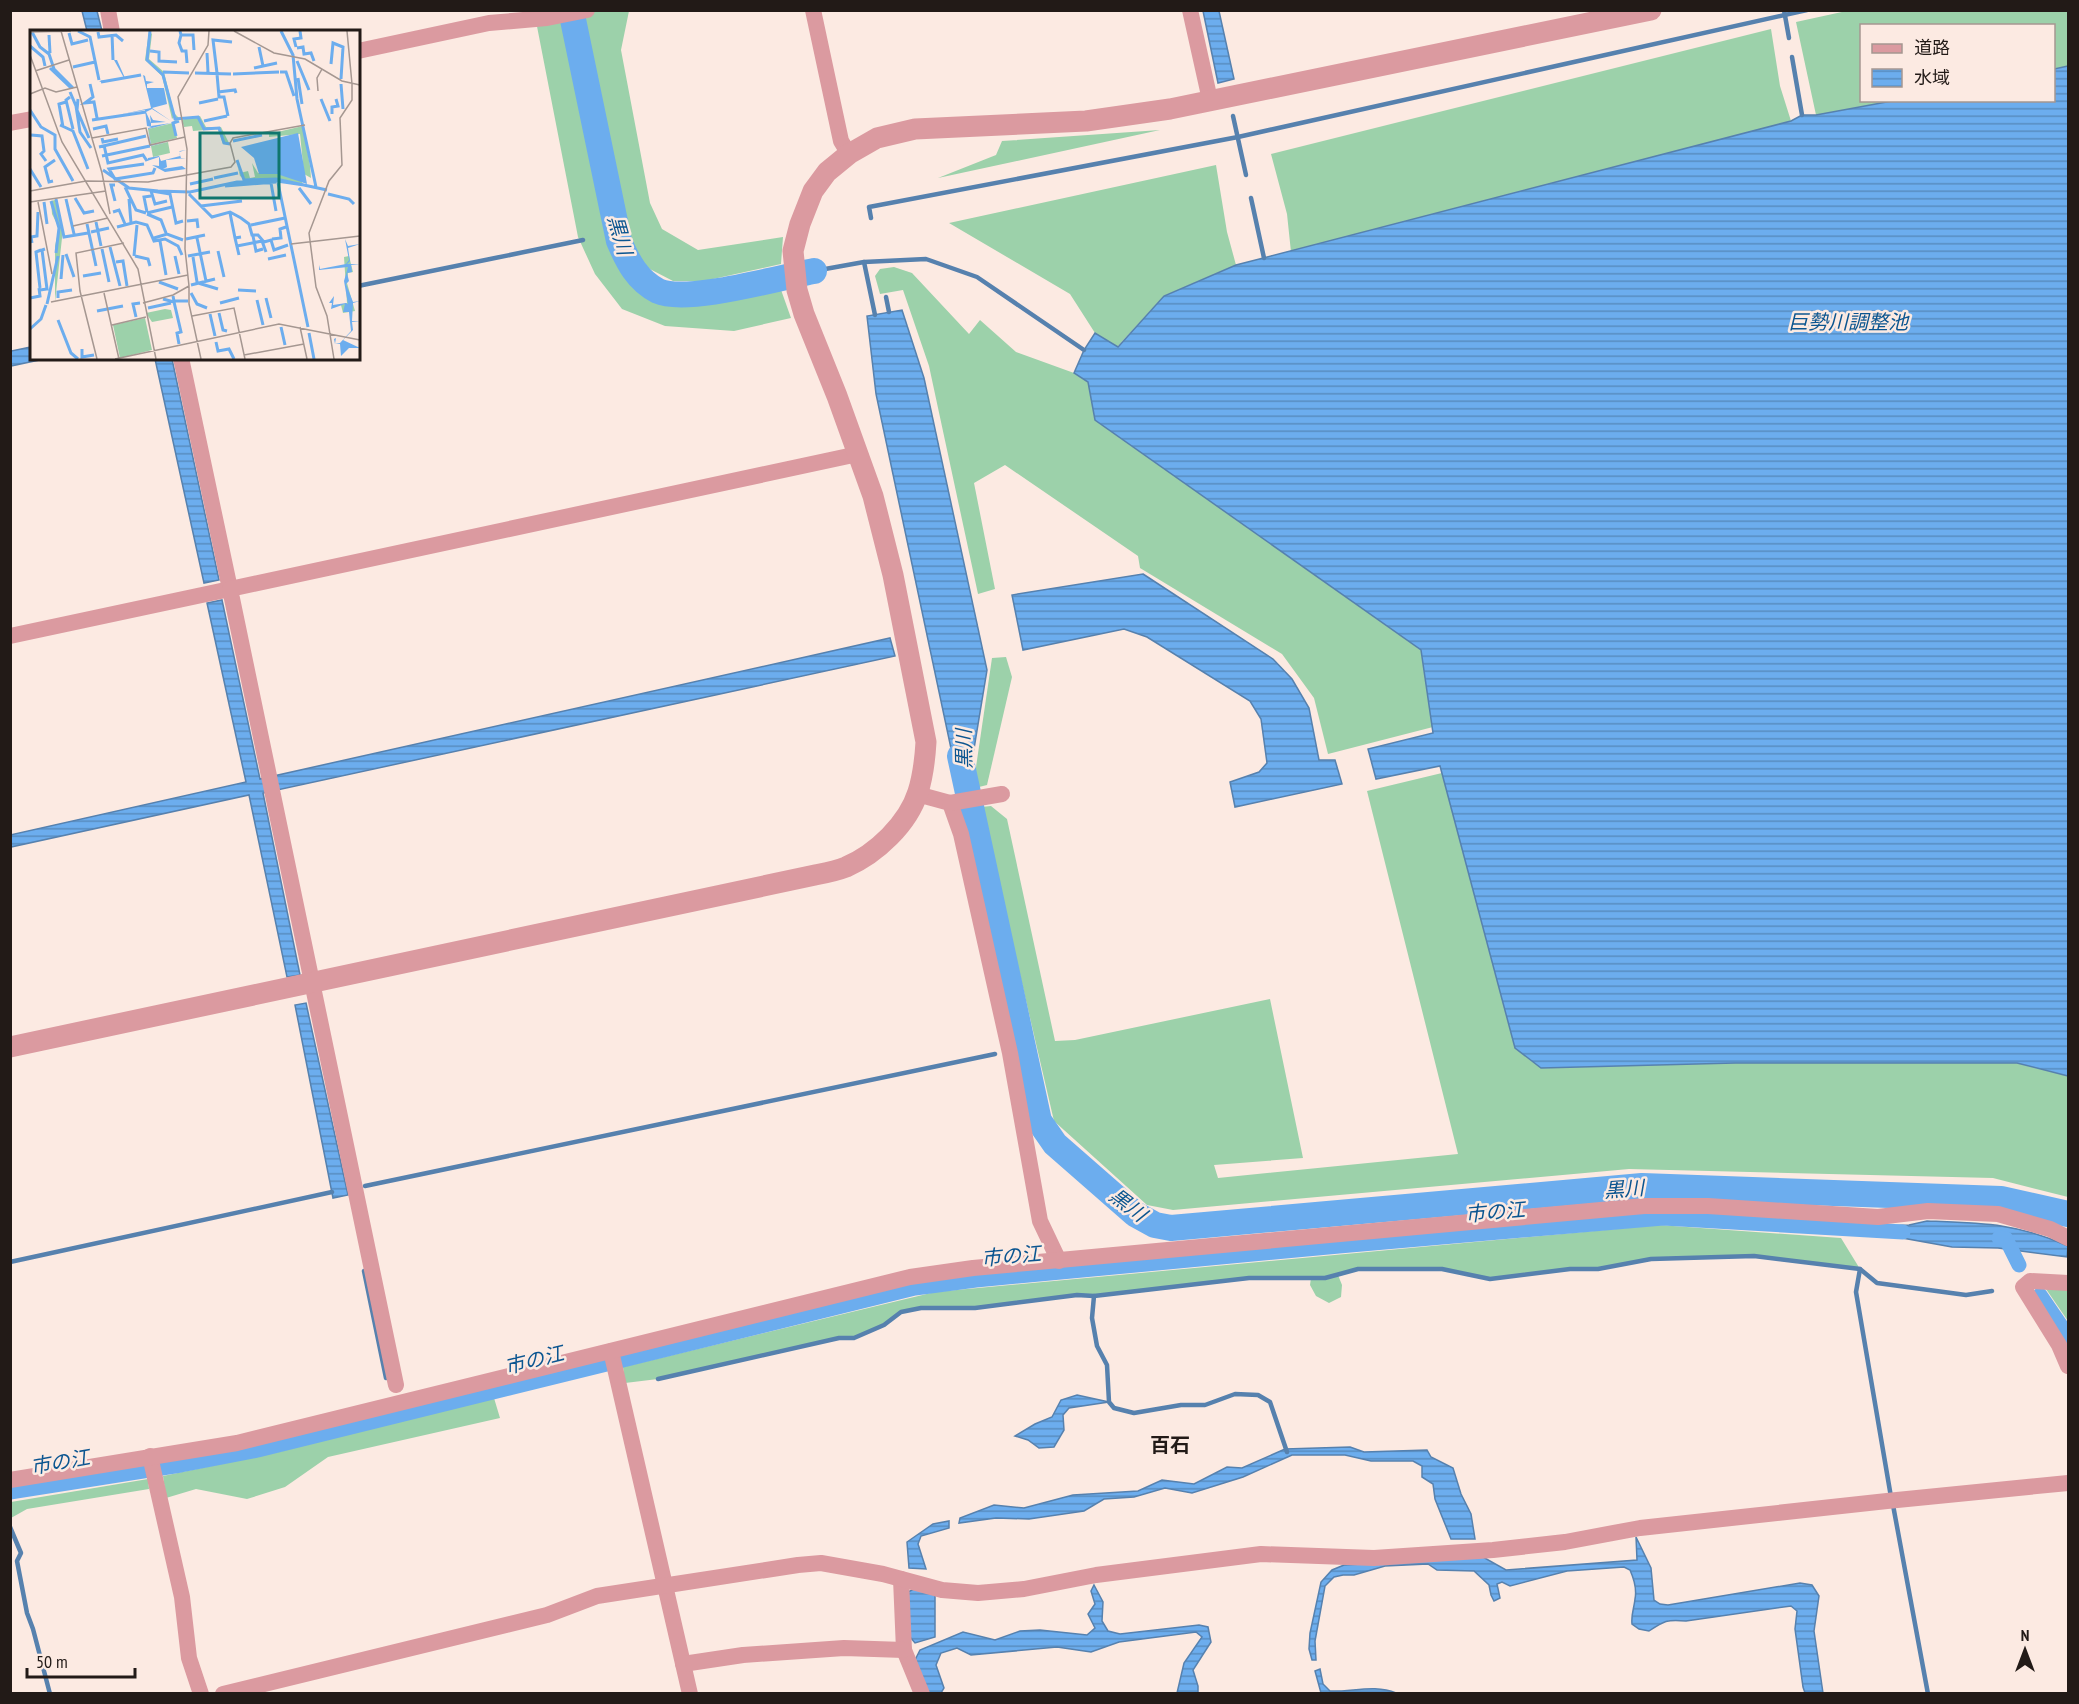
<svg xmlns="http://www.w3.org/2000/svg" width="2079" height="1704" viewBox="0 0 2079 1704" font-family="'PT Sans Narrow','Noto Sans JP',sans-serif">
<defs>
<pattern id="water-rules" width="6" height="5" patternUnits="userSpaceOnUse" patternTransform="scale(1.5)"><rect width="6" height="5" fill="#6cadee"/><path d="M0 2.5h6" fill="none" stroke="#588cc0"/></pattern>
</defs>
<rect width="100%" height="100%" fill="#fceae2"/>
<g fill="#9cd1aa">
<polygon points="1851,10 2068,11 2068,66 2054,69 2054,26 1862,26 1862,100 1892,101 1816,115 1796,22"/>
<polygon points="534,11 562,11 610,248 639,287 669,299 700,301 780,287 791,318 734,331 665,326 622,309 595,274 578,237"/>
<polygon points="578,11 629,11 621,50 650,203 662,229 698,250 783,237 781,264 704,281 673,281 644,266 624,233"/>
<polygon points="1771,29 1780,86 1791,121 1291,252 1287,214 1271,154"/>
<polygon points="1160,130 938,178 996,155 1002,141"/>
<polygon points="1216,165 1227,232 1236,265 1164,296 1117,347 1095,333 1070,294 949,223"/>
<polygon points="894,267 912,273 969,334 980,320 1016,352 1074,373 1088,382 1095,420 1421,650 1433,727 1328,754 1314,698 1282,654 1140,568 1138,556 1005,465 974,483 995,589 978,594 929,366 903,290 880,294 875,276 880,269"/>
<polygon points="1006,657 1012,677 987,785 979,787 975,774 992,658"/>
<polygon points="1442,773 1515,1048 1541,1068 1735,1063 2017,1063 2068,1076 2068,1197 1993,1178 1629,1169 1173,1210 1147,1205 1054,1121 981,807 991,806 1007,819 1055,1041 1075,1040 1270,999 1303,1158 1214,1165 1218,1178 1458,1154 1367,791"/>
<polygon points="1659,1225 1841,1238 1860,1269 1754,1256 1651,1259 1598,1269 1570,1269 1490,1279 1442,1269 1358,1269 1338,1275 1342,1285 1341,1297 1329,1303 1316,1296 1310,1285 1311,1278 1249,1278 1094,1296 1077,1295 975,1308 921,1308 901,1312 884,1325 854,1338 839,1338 658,1379 625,1383 623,1367 935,1292"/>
<polygon points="2046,1289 2068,1289 2068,1321"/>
<polygon points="494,1398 500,1418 328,1457 285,1487 247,1499 196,1489 166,1498 163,1476 274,1453"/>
<polygon points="148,1479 149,1489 27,1509 11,1518 11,1502"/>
</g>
<g fill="url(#water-rules)" stroke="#5681ae" stroke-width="1.5">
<polygon points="82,11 97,11 102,31 87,31"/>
<polygon points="1203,11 1219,11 1234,79 1218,83"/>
<polygon points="2068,66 2068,1076 2017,1063 1735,1063 1541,1068 1515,1048 1440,766 1376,779 1368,749 1433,733 1421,650 1095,420 1088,382 1074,373 1084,350 1095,333 1118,347 1164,296 1236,265 1791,121 1802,115 1816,115 1892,101 2054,100 2054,69"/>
<polygon points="902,310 924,378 987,670 970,773 972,785 960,791 876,394 867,316"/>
<polygon points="31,347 32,358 44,359 11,366 11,351"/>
<polygon points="155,359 172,359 219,580 204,583"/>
<polygon points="1143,574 1273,659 1292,679 1309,708 1319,760 1335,760 1342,784 1235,807 1230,782 1259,772 1267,763 1261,719 1250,701 1147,637 1124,629 1023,650 1012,595"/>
<polygon points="222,600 260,779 890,638 895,656 263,793 300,975 287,977 249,795 11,847 10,835 246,782 207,603"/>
<polygon points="306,1003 348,1195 333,1198 295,1005"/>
<path d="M1927 1221C1982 1223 2017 1223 2068 1246L2067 1257 1998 1248 1952 1247 1886 1235 1885 1226 1909 1225Z"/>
<polygon points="1077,1395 1109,1402 1069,1408 1063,1415 1064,1430 1054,1447 1039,1448 1028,1440 1015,1436 1035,1424 1052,1417 1061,1400"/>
<polygon points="1350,1447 1364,1452 1427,1450 1431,1457 1453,1468 1461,1494 1471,1514 1475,1539 1451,1539 1435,1499 1433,1484 1422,1477 1422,1466 1413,1461 1371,1461 1345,1455 1292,1455 1243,1477 1192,1493 1165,1488 1134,1497 1104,1499 1084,1511 1029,1519 996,1518 959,1523 960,1518 994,1505 1024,1508 1073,1495 1138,1491 1162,1480 1194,1484 1227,1467 1242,1468 1285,1449"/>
<polygon points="949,1521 949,1528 921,1536 918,1544 926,1569 909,1568 907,1542 933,1524"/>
<path d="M1636 1537 1651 1568 1654 1600 1660 1604 1668 1605 1800 1583 1812 1585 1819 1596 1814 1631 1823 1693H1805L1803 1687 1795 1629 1797 1611 1791 1606 1686 1621C1667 1619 1664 1621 1649 1631L1639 1629 1632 1624C1631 1614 1634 1609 1635 1599 1637 1589 1634 1579 1630 1570L1624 1567 1567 1571 1510 1586 1502 1582 1497 1584 1500 1598 1494 1601 1491 1595 1489 1585 1474 1571 1437 1570 1428 1564 1385 1566 1354 1575H1343L1334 1577 1325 1586 1315 1641 1316 1660H1312L1309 1649 1310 1633 1321 1582 1332 1570 1344 1565 1483 1557 1506 1570 1637 1560Z"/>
<polygon points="1094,1585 1103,1602 1102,1621 1108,1631 1120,1634 1199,1625 1208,1627 1211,1642 1193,1670 1198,1686 1198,1693 1177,1693 1184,1663 1202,1637 1196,1632 1119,1642 1091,1652 1057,1647 971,1655 957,1648 941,1653 936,1665 944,1688 941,1693 929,1693 914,1662 920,1650 963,1632 995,1640 1020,1631 1040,1630 1087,1635 1095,1628 1088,1614 1095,1604 1091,1591"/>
<polygon points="916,1588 935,1595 935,1637 915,1643 910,1637 908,1592"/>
<path d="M1320 1669 1323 1684 1330 1691C1352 1692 1375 1684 1396 1693H1321L1315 1671Z"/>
</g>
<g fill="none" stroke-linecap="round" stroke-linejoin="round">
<g stroke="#5681ae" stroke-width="4.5">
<polyline points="1784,10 1789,38"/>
<polyline points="1792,57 1802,115"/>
<polyline points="1233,116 1246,175"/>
<polyline points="1251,198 1264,258"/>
<polyline points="871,218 869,207 1238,137 1807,10"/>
<polyline points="864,262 926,259 977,277 1084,350"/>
<polyline points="814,271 864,262 875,315"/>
<polyline points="358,286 583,240"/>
<polyline points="886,297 889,312"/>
<polyline points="365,1186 995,1054"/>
<polyline points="10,1262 332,1192"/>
<polyline points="1860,1269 1856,1292 1891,1497"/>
<polyline points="364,1271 386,1378"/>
<polyline points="1094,1296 1092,1318 1097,1346 1107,1365 1109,1402 1114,1408 1134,1413 1181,1405 1205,1405 1235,1394 1258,1395 1270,1402 1287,1452"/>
<polyline points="658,1379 839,1338 854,1338 884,1325 901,1312 921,1308 975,1308 1077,1295 1094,1296 1249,1278 1325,1278 1358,1269 1442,1269 1490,1279 1570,1269 1598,1269 1651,1259 1754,1256 1860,1269 1877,1283 1966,1295 1992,1291"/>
<polyline points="1893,1505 1928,1694"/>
<polyline points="10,1527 21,1553 17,1561 27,1613 33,1629 50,1694"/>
</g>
<g stroke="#6cadee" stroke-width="15">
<polyline points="1999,1238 2006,1239 2019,1265"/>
<polyline points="2040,1295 2068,1336"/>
<polyline points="10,1492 181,1465 258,1450 915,1288 976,1280 1339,1246 1663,1218 1903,1232"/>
</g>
<g stroke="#6cadee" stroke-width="26">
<path d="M571 10 619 241C628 262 637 280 658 291 687 304 781 277 814 271"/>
<polyline points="960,756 1039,1121 1055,1144 1135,1214 1155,1225 1171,1228 1642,1186 2001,1199 2068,1214"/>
</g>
<g stroke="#db9aa0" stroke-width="16">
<polyline points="108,10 112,32"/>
<polyline points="813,10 841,141 849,154"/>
<polyline points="1190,10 1210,100"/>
<polyline points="358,51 489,23 547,18 587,10"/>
<polyline points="10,123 32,119"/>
<polyline points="10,636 230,589 181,358"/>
<polyline points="917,794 950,803 961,834 1010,1053 1040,1221 1059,1261"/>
<polyline points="950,803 1002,794"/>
<polyline points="2068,1283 2030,1281 2023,1287 2059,1345 2068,1366"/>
<polyline points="611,1351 690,1694"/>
<polyline points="396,1385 230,589 858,454"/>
<polyline points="150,1456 182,1597 189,1658 201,1694"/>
<polyline points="10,1480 237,1443 910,1277 973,1268 1644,1206 1708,1206 1878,1217 1928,1211 1998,1214 2050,1229 2068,1238"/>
<polyline points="901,1579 904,1650 922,1694"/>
<polyline points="683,1664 743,1655 844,1648 904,1650"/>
<polyline points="223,1694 547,1615 597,1596 798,1565 821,1563 883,1574 942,1590 978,1593 1024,1589 1096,1575 1261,1554 1374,1558 1493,1550 1565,1542 1640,1528 1887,1501 2068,1483"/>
</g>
<path stroke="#db9aa0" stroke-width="21" d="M10 1047 815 875C825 873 836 871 846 867 876 854 908 824 918 792 923 776 925 759 926 742L893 575 873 496 837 396 804 314 797 290 793 251 800 224 813 191 827 172 849 154 877 138 915 129 1086 121 1170 109 1651 10"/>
</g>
<g text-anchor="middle" stroke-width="5" stroke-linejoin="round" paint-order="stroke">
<g font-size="20" font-style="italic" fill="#0b5590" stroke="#fceae2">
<text transform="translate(620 235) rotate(74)" y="7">黒川</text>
<text x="1848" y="329">巨勢川調整池</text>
<text transform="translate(964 749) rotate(-91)" y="7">黒川</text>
<text transform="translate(1624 1189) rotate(-4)" y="7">黒川</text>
<text transform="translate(1128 1205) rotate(37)" y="7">黒川</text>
<text transform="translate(1495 1212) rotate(-5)" y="7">市の江</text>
<text transform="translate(1011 1256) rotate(-5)" y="7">市の江</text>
<text transform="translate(534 1360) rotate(-14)" y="7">市の江</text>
<text transform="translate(60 1462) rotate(-10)" y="7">市の江</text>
</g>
<g font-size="20" font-weight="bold" fill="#221a17" stroke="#fceae2">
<text x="1170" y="1452">百石</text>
</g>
</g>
<g transform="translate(30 30)">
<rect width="330" height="330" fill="#fceae2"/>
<path d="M119 1 122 4 119 29 134 42 144 83 151 90 144 91 147 90 143 85V88L142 89 132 46 115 30ZM170 86 176 97H191L200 115 193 114 188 99 163 101 162 96 154 97 152 90 158 88H152ZM143 93 147 108 121 114 118 99ZM273 96 280 136 281 148 274 144 270 104 239 107V104ZM138 112 140 123 123 127 121 116ZM222 133 228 143 247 144 270 149 273 154 246 148 214 149 210 146 207 134 210 143 218 141 220 148 225 147Z" fill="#9cd1aa"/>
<path d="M25 170 33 199 25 272V216L29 198 22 184 21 171ZM319 226 323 242 318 243 317 253 325 281 313 283 311 275 317 273 314 227ZM135 279 141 280 143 288 122 292 116 283ZM115 288 122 320 90 328 83 295Z" fill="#9cd1aa"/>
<path d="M84 30H87L95 48 103 46 100 31 103 46 113 45 115 46 116 51 124 52 117 54V58H134L137 74 122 78 141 91 122 79 116 82 121 93 120 85 123 90 136 92 121 93V96L141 93 118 99 121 115 138 112 141 123 149 122 150 121 156 120 149 122 151 128H156L136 130 137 137 133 139 152 136 156 139 135 142 122 135 129 136V127L117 131 118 128 129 126 131 131 150 126 149 122 141 123 138 112 120 116 118 98 122 97 117 96 115 80 88 85 121 78 113 45 72 52H71L69 51 94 48ZM268 103 277 154 247 144H229L224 128 211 117ZM315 209 318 216 330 214 318 218 320 231 317 234H330L321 235 322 242 317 243 319 251 316 254 323 272 330 271 323 273 322 291H330L322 292 323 300 313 310 330 318H319L311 326 310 314H302H305L304 309 306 308 305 314 310 313 321 301 320 292 307 294 320 292 319 282H313L315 274 301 279 302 273H299L304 266 303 275 316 273 318 274 314 251 318 237 289 240V235L290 239 316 234 319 230Z" fill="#6cadee"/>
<path fill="none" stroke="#6cadee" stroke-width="3" d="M48 1 60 7 69 50M120 1 117 30 133 45 145 89 168 87 174 99 189 98 194 113 200 114M150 1 151 5H163L164 20M251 1 263 25 267 69 286 157M2 2 10 17 19 24 24 39 43 58M68 2 69 7 86 5 93 11M39 3 42 14 58 10M82 4 83 30M19 5 20 23M151 5 149 13 152 21H156L157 33M0 16 13 27 15 36M229 17 233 36M266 17 264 9 271 8 270 1M267 18 273 17 274 24 281 23 284 31M120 21 129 22V31L147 32M177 23 178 42M267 31 279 60M301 34 303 13 313 17 311 49M43 37 65 32M20 38 40 57M224 38 247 33M133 42 159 43M250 42H256L264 66M165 43 201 44M187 43 183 10 202 12M187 44 189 67H194L198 86M203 44 249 42M268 48 272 74M71 52 111 45M60 54 63 67 55 73 64 72 67 88M311 54 313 79M40 62 46 76 50 102 61 118M188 62 205 60 206 63M40 67 36 70 43 99M48 69 47 80 59 108M291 69 300 91M169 73 188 69M0 80 11 97 25 105V119L43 151M302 84V77L308 76 306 69M62 90 116 82M174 91 197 86M30 95 43 101 58 139M33 97 29 74 36 72M63 99 76 96 78 104M1 105 12 106 14 121 11 124 16 131M146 106 143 93 149 91M72 108 73 112 88 109M203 111 232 105M74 115 78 133 113 125 117 131M69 117 116 106M72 126 120 116M207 130 214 150 246 149 297 160M114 134 79 139 85 149 123 143 125 138M0 139 11 157M73 140 99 158 128 161 160 162 207 152 247 151M184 148 208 143M23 151 19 152 15 137 25 130M247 151 274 155M241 153 246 181M248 153 278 297M160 154 183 149M195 156 246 152M95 157 106 180 116 183M269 158 281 174M121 161 125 174 137 171M122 161 140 164 146 193 153 191M159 164 182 187 200 182 211 188 219 194 222 205H228L234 212 241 210 244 220 258 215M298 164 319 169 324 174M45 168 54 183 64 181M26 169 34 207 58 203M36 169 44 204M99 169 101 193M21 171 29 198 26 223M85 171 81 155H85M14 172 17 194M171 176 212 171M83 182 89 180 95 194M117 182 114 167 121 166M117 183 142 177M200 183 205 208M117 184 131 190 136 203M157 191 167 190 168 198M66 192 71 216M57 194 66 236M221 195 255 188M87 197 106 192 117 195 124 211 135 209 148 216 152 225M61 202 79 198M223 206 226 221 233 219M124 208 137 204 153 210M167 208 176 251M156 209 175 205M242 209 251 208 250 199 256 197M130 211 136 245M2 213 1 207 7 206 8 182M207 216 232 211 236 222M80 217 90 256M72 219 79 252M188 221 194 247M36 224 44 247M209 225 205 208 211 207M104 226 107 195M105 226 118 229 120 236M145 226 149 244M158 226 180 222M163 227 167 252M238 229 256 225M86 232 93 231 97 256M53 246 71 243M31 249 33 225M129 252 148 259M168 253 188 259M161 255 185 249M10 258 6 222 11 220M10 260 17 259 12 220 15 219M208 260 226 261M161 263 167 274 177 278M143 266 144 271H158M0 268 10 266 9 258M28 268V262L42 260M236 268 241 288M133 269 144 272 151 302 147 303 149 314M227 270 233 295M190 273 209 268M17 274 28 226M118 278 141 273M67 281 93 276M189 283 193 300 197 301M180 284 185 306M106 287 103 274 110 273M28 290 41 323 48 329M251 297 255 315M0 299 11 289 16 275M279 303 284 329M186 312 188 321 199 319 204 329M52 319V327L64 325"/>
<path fill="none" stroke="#a59791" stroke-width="1.5" d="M31 1 72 143 80 184M204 1 244 23 275 29 312 51 330 55M317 1 322 54M0 2 41 1M0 25 32 112 108 239 126 329M5 41 39 30M288 61 287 48 292 39M0 64 15 58 26 62 47 57M62 108 116 98 120 115 155 107M0 161 56 151 118 152 201 137 205 132 200 113 203 108 275 95M0 172 76 161M8 172 22 244M43 196 78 188M261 214 330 206M159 256V274L171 329M74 263 89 329M21 272 158 245M113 273 143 265 159 256 155 219 157 119 148 67 178 15 179 1M162 286 204 278 215 329M82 295 116 287M270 297 277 329M214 325 274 314M67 329 50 261 46 223 94 213M85 329 249 294 330 310M304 329 297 286 286 257 279 203 299 151 312 135 310 88 322 70V54"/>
<path fill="#0f766e" fill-opacity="0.15" stroke="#0f766e" stroke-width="3" d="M170 103H249V168H170Z"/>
<rect width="330" height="330" fill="none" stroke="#221a17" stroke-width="3"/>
</g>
<rect width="2079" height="1704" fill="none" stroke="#221a17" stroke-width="24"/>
<rect x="1860" y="24" width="195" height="78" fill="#fceae2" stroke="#a59791" stroke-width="1.5"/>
<rect x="1872" y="44" width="30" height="9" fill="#db9aa0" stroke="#a59791" stroke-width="1.5"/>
<text x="1914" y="54" font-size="18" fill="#221a17">道路</text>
<rect x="1872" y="69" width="30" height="18" fill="url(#water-rules)" stroke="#a59791" stroke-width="1.5"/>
<text x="1914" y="84" font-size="18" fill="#221a17">水域</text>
<g transform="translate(2025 1650)" stroke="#fceae2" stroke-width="4.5" paint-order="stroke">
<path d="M0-4.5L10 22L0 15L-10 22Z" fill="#221a17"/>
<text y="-9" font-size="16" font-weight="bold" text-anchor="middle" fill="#221a17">N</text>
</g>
<path d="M27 1668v9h108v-9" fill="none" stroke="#221a17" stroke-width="3"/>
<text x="36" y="1668" font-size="18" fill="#221a17" stroke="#fceae2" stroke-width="4.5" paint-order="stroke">50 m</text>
</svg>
